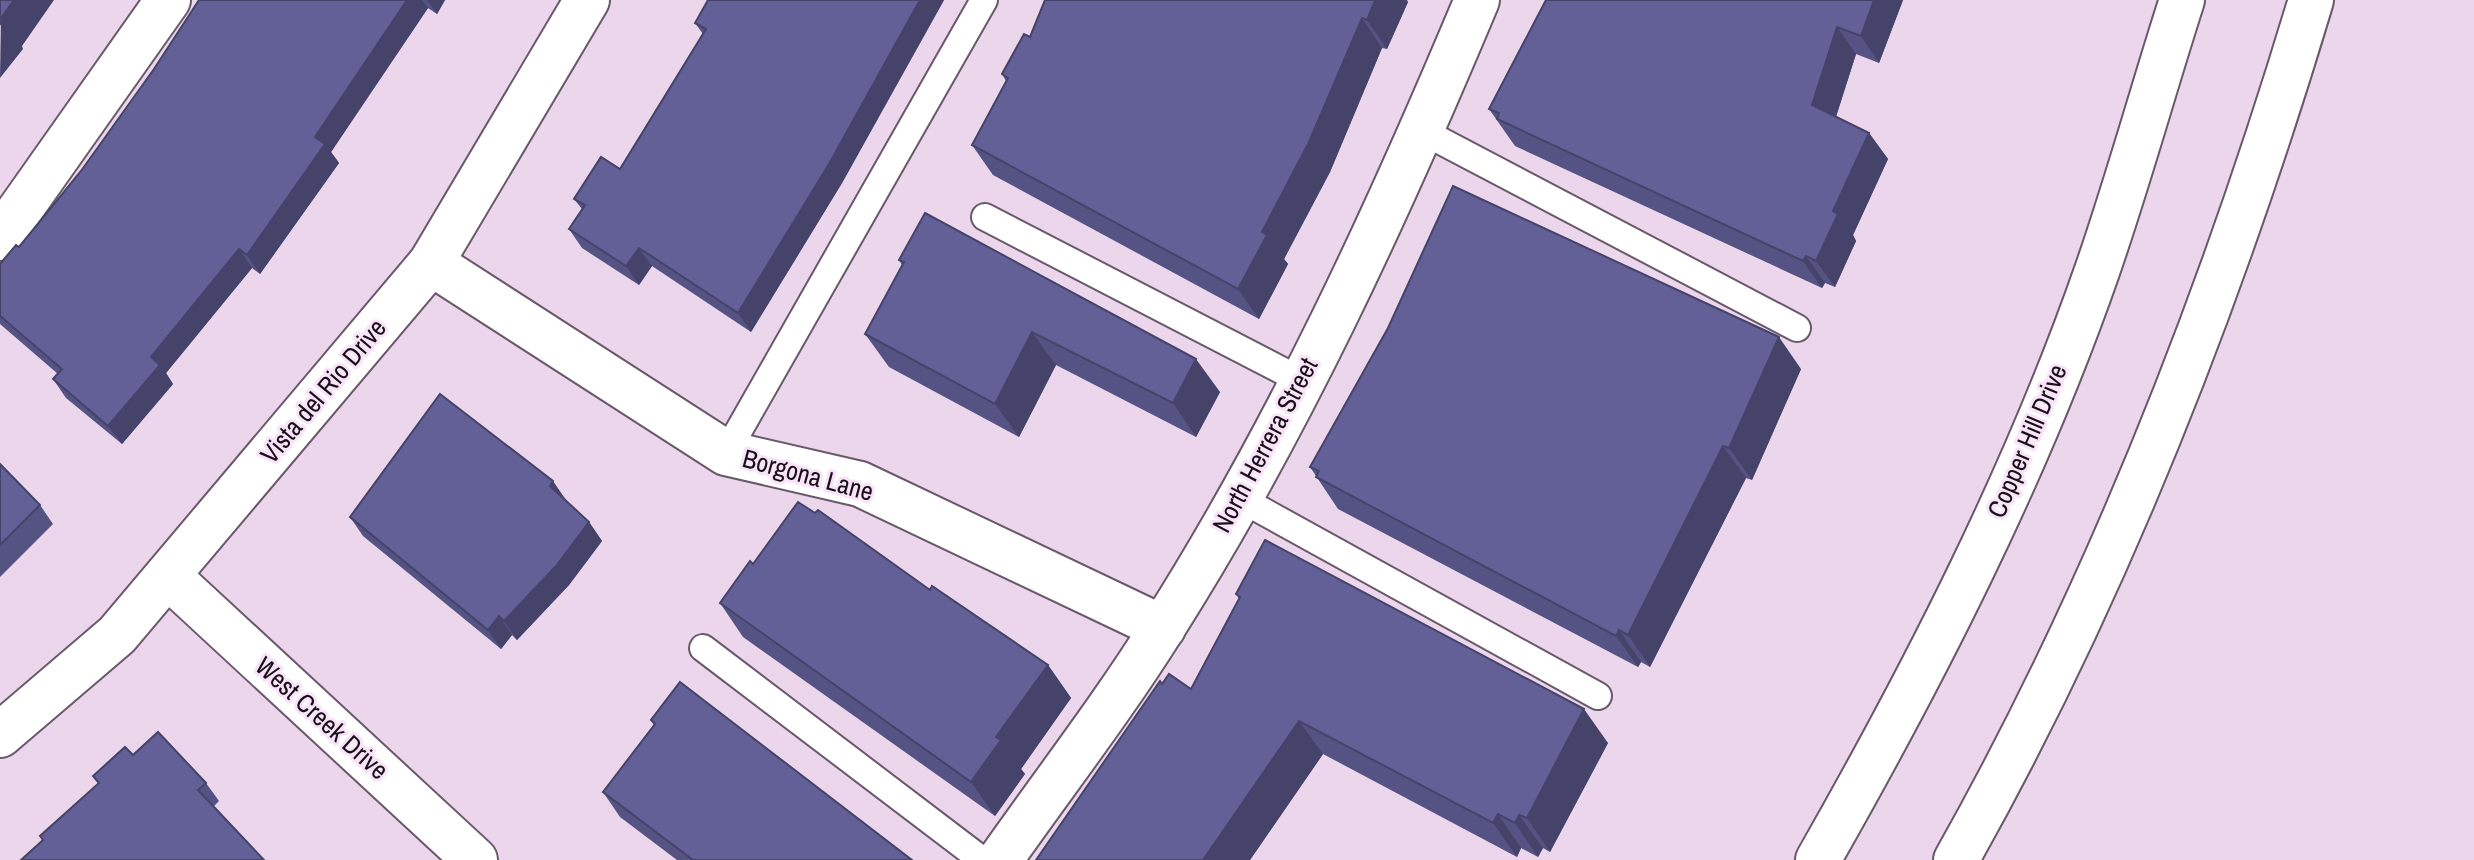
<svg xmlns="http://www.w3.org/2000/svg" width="2474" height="860" viewBox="0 0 2474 860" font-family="'Archivo Narrow',sans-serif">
<rect width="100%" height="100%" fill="#ebd6ec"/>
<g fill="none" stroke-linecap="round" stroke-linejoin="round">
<g stroke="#69586a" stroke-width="30">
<g id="lane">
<polyline points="1422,131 1797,328"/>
<polyline points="985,217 1302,381"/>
<polyline points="726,453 984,0"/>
<polyline points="1239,498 1598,696"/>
<polyline points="703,648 982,860"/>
</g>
</g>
<g stroke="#69586a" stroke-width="48">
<g id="street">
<polyline points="0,238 168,0"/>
<polyline points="431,263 726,453 860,484 1163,628"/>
<polyline points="168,576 475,860"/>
<polyline points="0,735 117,635 431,263 587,0"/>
<path d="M1000 860C1054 783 1113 707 1163 627 1288 430 1387 215 1477 0"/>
</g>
</g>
<g stroke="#69586a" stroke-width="48">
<g id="secondary">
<path d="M1818 860C1925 672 2026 475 2097 271 2128 182 2153 90 2182 0"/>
<path d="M1956 860C2109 589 2222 297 2311 0"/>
</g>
</g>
<use href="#lane" stroke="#fff" stroke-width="26"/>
<use href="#street" stroke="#fff" stroke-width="44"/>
<use href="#secondary" stroke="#fff" stroke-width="44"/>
</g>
<g fill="#555383">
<polygon points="199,0 445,0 437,14 428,8 331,152 339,163 260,274 252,268 166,373 173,384 122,444 66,398 53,379 58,374 0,324 0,264 19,247 81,171 154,69"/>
<polygon points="708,0 944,0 842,183 751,332 652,266 639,285 582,248 569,229 582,209 574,199 620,169 703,34 695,23"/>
<polygon points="1903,0 1879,63 1856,54 1836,117 1869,133 1888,159 1853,235 1856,241 1835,287 1825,283 1822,288 1515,146 1489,109"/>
<polygon points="1408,2 1387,49 1382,48 1330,172 1284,259 1288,264 1259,319 993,175 972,145 1006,81 1002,74 1030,37"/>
<polygon points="899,260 1220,392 1196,437 1056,365 1019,437 889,367 865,334 902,265"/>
<polygon points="1801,369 1752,480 1746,478 1650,667 1641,662 1638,667 1338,509 1310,467"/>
<polygon points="0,464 40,505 53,524 0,577"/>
<polygon points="566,500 589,522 602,541 569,585 517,640 512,635 501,649 363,536 350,517"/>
<polygon points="753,564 930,590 1048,665 1071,698 1021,769 1025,774 995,816 743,637 720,603"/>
<polygon points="1236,594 1608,743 1550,852 1543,848 1538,857 1521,848 1517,857 1323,754 1250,860 1036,860 1191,689 1239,599"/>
<polygon points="651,720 912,860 677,860 620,817 603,792 654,725"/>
<polygon points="133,755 206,783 219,801 214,806 43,841 99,784 93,776"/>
</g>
<g fill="#45436a">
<polygon points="14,0 54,0 22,46 23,49 0,78 1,18"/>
<polygon points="407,0 422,0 428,8 331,152 339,163 260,274 247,255 315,137"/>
<polygon points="427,0 445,0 437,14"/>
<polygon points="920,0 944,0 842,183 751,332 738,313"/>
<polygon points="1375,0 1407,0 1408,2 1387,49 1367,20"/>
<polygon points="1874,0 1903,0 1879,63 1861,36"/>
<polygon points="1362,18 1382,48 1330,172 1284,259 1288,264 1259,319 1238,289 1262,232"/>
<polygon points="1837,27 1856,54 1831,132 1812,105"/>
<polygon points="1869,133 1888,159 1853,235 1856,241 1835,287 1816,261 1833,211"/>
<polygon points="639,248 652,266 639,285 626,266"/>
<polygon points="239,249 252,268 166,373 173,384 122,444 108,426 151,357"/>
<polygon points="1806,256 1825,283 1822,288 1803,261"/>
<polygon points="1032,332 1056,365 1019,437 995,404"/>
<polygon points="1779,337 1801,369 1752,480 1729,448"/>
<polygon points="1196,359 1220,392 1196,437 1173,403"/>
<polygon points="1723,446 1746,478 1650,667 1628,635"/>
<polygon points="553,481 566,500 550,486"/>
<polygon points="589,522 602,541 569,585 517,640 504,621"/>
<polygon points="499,616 512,635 501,649 488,630"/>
<polygon points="1619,630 1641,662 1638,667 1616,636"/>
<polygon points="1048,665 1071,698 1021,769 1025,774 995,816 971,782 996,737"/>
<polygon points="1584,709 1608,743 1550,852 1527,818"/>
<polygon points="1299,721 1323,754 1250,860 1203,860"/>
<polygon points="1498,814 1521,848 1517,857 1493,823"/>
<polygon points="1519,815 1543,848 1538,857 1515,823"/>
</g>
<g fill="#636098" stroke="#45436a" stroke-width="2">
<polygon points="0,0 14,0 1,18 3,20 0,24"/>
<polygon points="199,0 407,0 315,137 325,144 247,255 239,249 151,357 160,365 108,426 53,379 62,369 0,316 0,264 16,245 19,247 81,171 154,69"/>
<polygon points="708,0 920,0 829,164 738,313 639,248 626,266 569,229 585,205 574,199 601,157 620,169 706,29 695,23"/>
<polygon points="1045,0 1375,0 1367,20 1362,18 1309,142 1262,232 1267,235 1238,289 972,145 1008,78 1002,74 1024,34 1030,37"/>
<polygon points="1546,0 1874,0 1861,36 1837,27 1812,105 1869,133 1833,211 1838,214 1816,261 1806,256 1803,261 1497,119 1499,113 1489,109"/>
<polygon points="1453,186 1779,337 1729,448 1723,446 1628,635 1619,630 1616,636 1316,477 1319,471 1310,467 1388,328"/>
<polygon points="925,213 1196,359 1173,403 1032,332 995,404 865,334 904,262 899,260"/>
<polygon points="440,394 553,481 550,486 589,522 556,566 504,621 499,616 488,630 350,517"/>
<polygon points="0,464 40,505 0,545"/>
<polygon points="798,502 815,513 818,510 930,590 932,586 1048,665 996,737 1001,740 971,782 720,603 750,561 753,564"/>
<polygon points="1265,540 1584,709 1527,818 1519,815 1515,823 1498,814 1493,823 1299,721 1203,860 1036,860 1160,681 1162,684 1169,674 1191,689 1240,597 1236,594"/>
<polygon points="680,682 912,860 693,860 603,792 655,724 651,720"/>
<polygon points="158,732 206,783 198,790 264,860 21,860 43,840 40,836 99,783 93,776 125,747 133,755"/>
</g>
<g text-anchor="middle" stroke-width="6" stroke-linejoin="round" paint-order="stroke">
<g font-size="26" fill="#171017" stroke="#f9e3f9">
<text transform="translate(323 391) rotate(-50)" y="9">Vista del Rio Drive</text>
<text transform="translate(2027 441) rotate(-67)" y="9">Copper Hill Drive</text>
<text transform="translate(1265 445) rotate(-62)" y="9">North Herrera Street</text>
<text transform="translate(808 475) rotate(15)" y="9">Borgona Lane</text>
<text transform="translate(322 718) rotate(42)" y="9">West Creek Drive</text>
</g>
</g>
</svg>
